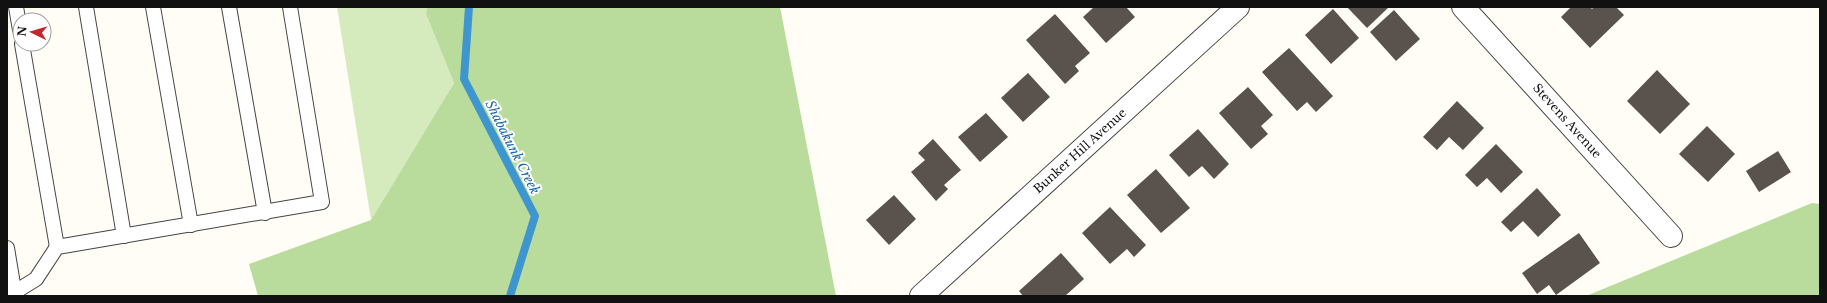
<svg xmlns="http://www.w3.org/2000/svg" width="1827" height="303" viewBox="0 0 1827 303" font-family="'Libre Baskerville',serif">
<rect width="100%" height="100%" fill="#fffdf5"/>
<polygon fill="#d5ebbd" points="337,7 427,7 426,14 454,83 371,220"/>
<g fill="#b9dc9c">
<polygon points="427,7 780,7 836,296 258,296 249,264 371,220 454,83 426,14"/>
<polygon points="1812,203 1820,204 1820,296 1586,296"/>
</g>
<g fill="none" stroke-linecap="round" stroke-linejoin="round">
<polyline stroke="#3f96cf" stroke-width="8" points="469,7 464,79 535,216 510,296"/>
</g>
<g fill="#5a524d">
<polygon points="1094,7 1126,7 1135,17 1106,43 1083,17"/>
<polygon points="1347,7 1389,7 1367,28"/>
<polygon points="1571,7 1590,7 1592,9 1594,7 1616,7 1624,15 1590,48 1561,17"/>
<polygon points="1333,9 1359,38 1331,64 1305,35"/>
<polygon points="1394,10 1420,39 1396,61 1370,32"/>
<polygon points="1055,14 1090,53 1075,66 1079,71 1065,84 1026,40"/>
<polygon points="1289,48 1333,96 1316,112 1307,102 1297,111 1262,72"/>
<polygon points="1657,70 1690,104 1660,134 1627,101"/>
<polygon points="1028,73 1050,97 1023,122 1001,98"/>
<polygon points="1248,87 1273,115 1261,126 1268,134 1251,149 1219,113"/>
<polygon points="1457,101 1484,128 1463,150 1449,137 1437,150 1423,137"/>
<polygon points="986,113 1008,137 980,162 958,137"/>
<polygon points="1707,126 1735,154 1708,182 1679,154"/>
<polygon points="1198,129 1229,164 1214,179 1202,166 1189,177 1169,155"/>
<polygon points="933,139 961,170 944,185 948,189 936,201 911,172 925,160 918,153"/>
<polygon points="1496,144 1523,172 1501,193 1487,178 1477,187 1465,175"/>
<polygon points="1778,151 1791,172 1759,192 1746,171"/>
<polygon points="1156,169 1190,208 1161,233 1127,195"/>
<polygon points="1537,188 1561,215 1538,237 1523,221 1511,232 1501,222"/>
<polygon points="894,195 916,219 889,245 866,220"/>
<polygon points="1110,207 1146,245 1134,257 1127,249 1110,264 1082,233"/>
<polygon points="1579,233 1600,263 1556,295 1549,285 1537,294 1522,273"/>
<polygon points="1061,253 1084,279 1065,296 1023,296 1019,291"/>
</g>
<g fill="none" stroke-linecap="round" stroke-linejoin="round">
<g stroke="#444" stroke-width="16">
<g id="lane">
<polyline points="16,7 20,30"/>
<polyline points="86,7 124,236"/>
<polyline points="153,7 191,225"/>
<polyline points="229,7 265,213"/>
<polyline points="22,44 57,247"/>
<polyline points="7,248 15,296"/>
<polyline points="15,292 36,279 57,247 322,202 290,7"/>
</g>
</g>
<g stroke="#444" stroke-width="24">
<g id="street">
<polyline points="1463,7 1671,236"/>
<polyline points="921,296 1238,7"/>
</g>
</g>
<use href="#lane" stroke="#fff" stroke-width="14"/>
<use href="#street" stroke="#fff" stroke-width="22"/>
</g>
<g text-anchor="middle" stroke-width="4" stroke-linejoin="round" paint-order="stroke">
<g font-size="12" fill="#111" stroke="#fff">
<text transform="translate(1567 121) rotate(48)" y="4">Stevens Avenue</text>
<text transform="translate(1080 151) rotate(-42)" y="4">Bunker Hill Avenue</text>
</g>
<g font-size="13" font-style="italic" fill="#1768a6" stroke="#fff">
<text transform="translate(513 147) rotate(63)" y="5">Shabakunk Creek</text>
</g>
</g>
<rect width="1827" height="303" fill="none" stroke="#111111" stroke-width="16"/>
<g transform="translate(32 32) rotate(275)"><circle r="19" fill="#ffffff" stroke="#a0a0a0"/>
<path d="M0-3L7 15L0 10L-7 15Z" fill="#c4262e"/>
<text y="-6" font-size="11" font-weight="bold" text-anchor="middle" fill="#111111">N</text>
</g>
</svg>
